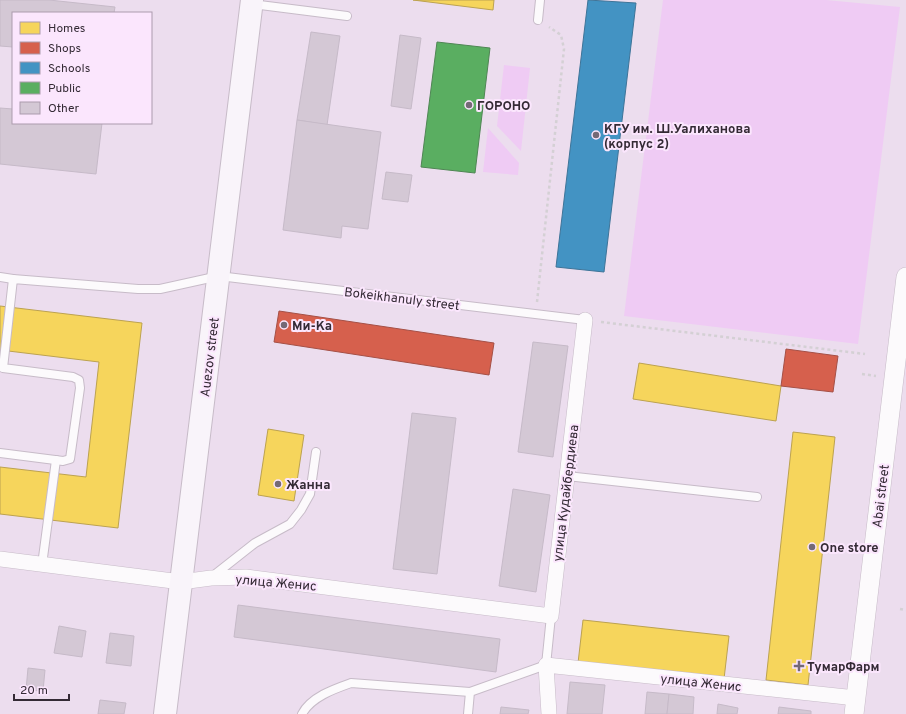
<svg xmlns="http://www.w3.org/2000/svg" width="906" height="714" viewBox="0 0 906 714" font-family="Overpass,sans-serif">
<rect width="100%" height="100%" fill="#ecddee"/>
<g fill="#efcbf4">
<polygon points="663,0 826,0 900,7 858,344 624,316"/>
<polygon points="504,65 530,68 521,151 497,126"/>
<polygon points="488,128 519,163 518,175 483,172"/>
</g>
<g fill="#f6d55c" stroke="#bca250">
<polygon points="413,0 494,0 493,10"/>
<polygon points="0,306 142,323 118,528 0,514 0,467 86,477 99,362 0,350"/>
<polygon points="639,363 781,386 776,421 633,399"/>
<polygon points="268,429 304,435 294,501 258,495"/>
<polygon points="793,432 835,437 808,685 766,680"/>
<polygon points="583,620 729,636 724,679 578,663"/>
</g>
<g fill="#d6604d" stroke="#a55046">
<polygon points="279,311 494,343 489,375 274,342"/>
<polygon points="786,349 838,356 833,392 781,386"/>
</g>
<polygon fill="#4393c3" stroke="#3e7498" points="588,0 636,3 604,272 556,267"/>
<polygon fill="#5aae61" stroke="#4f8654" points="437,42 490,48 475,173 421,167"/>
<g fill="#d4c8d5" stroke="#c6bac8">
<polygon points="0,0 49,0 115,7 114,13 13,13 13,47 0,46"/>
<polygon points="311,32 340,36 327,125 297,120"/>
<polygon points="400,35 421,38 411,109 391,106"/>
<polygon points="0,108 13,109 13,123 102,123 96,174 0,164"/>
<polygon points="297,120 381,132 368,229 342,226 341,238 283,230"/>
<polygon points="386,172 412,175 408,202 382,199"/>
<polygon points="533,342 568,346 553,457 518,452"/>
<polygon points="412,413 456,418 437,574 393,569"/>
<polygon points="513,489 550,495 536,592 499,586"/>
<polygon points="238,605 500,639 496,672 234,637"/>
<polygon points="59,626 86,631 82,657 54,653"/>
<polygon points="110,633 134,636 131,666 106,663"/>
<polygon points="28,668 45,670 43,691 26,690"/>
<polygon points="570,682 605,685 602,714 567,714"/>
<polygon points="647,692 669,694 667,714 645,714"/>
<polygon points="669,694 694,697 693,714 667,714"/>
<polygon points="100,700 126,703 124,714 98,714"/>
<polygon points="718,704 738,708 737,714 717,714"/>
<polygon points="501,707 529,710 528,714 500,714"/>
<polygon points="779,707 811,711 811,714 778,714"/>
</g>
<g fill="none" stroke-linecap="round" stroke-linejoin="round">
<g stroke="#c7bbc8" stroke-width="10">
<g id="service">
<polyline points="252,4 347,16"/>
<polyline points="538,20 540,0"/>
<polyline points="0,277 13,279"/>
<polyline points="0,453 63,461 70,459 80,388 79,380 73,377 3,368 13,279 138,289 160,289 219,276 585,320"/>
<polyline points="567,476 757,497"/>
<polyline points="42,565 56,460"/>
<polyline points="213,576 255,543 290,524 301,510 310,494 316,452"/>
<path d="M302 714C311 697 334 689 351 683L470 692"/>
<polyline points="468,714 470,692 546,665 551,616"/>
</g>
</g>
<g stroke="#c7bbc8" stroke-width="16">
<g id="minor">
<polyline points="0,559 181,582 211,578 246,577 551,616 585,320"/>
<polyline points="549,714 546,665 856,698"/>
</g>
</g>
<g stroke="#c7bbc8" stroke-width="20">
<polyline id="tertiary" points="854,714 906,277"/>
</g>
<g stroke="#c7bbc8" stroke-width="24">
<polyline id="secondary" points="165,714 252,0"/>
</g>
<g stroke="#d4d0d4" stroke-width="2.5" stroke-dasharray="3 3" stroke-linecap="butt">
<polyline points="537,302 564,49 561,35 549,27"/>
<polyline points="601,322 865,354"/>
<polyline points="862,374 876,376"/>
<polyline points="900,609 906,610"/>
</g>
<use href="#service" stroke="#fcfafc" stroke-width="8"/>
<use href="#minor" stroke="#fcfafc" stroke-width="15"/>
<use href="#tertiary" stroke="#fcfafc" stroke-width="19"/>
<use href="#secondary" stroke="#f9f4fa" stroke-width="22"/>
</g>
<g fill="#746976" stroke="#fbe6fd" stroke-width="1.5">
<circle cx="469" cy="105" r="4"/>
<circle cx="596" cy="135" r="4"/>
<circle cx="284" cy="325" r="4"/>
<circle cx="278" cy="484" r="4"/>
<circle cx="812" cy="547" r="4"/>
<path d="M797 660h4v4h4v4h-4v4h-4v-4h-4v-4h4z"/>
</g>
<g text-anchor="middle" stroke-width="4" stroke-linejoin="round" paint-order="stroke">
<g font-size="13" font-weight="bold" fill="#342a35" stroke="#fbe6fd" text-anchor="start">
<text x="477" y="110">ГОРОНО</text>
<text x="604" y="133">КГУ им. Ш.Уалиханова<tspan x="604" dy="15">(корпус 2)</tspan></text>
<text x="292" y="330">Ми-Ка</text>
<text x="286" y="489">Жанна</text>
<text x="820" y="552">One store</text>
<text x="807" y="671">ТумарФарм</text>
</g>
<g font-size="13" fill="#342a35" stroke="#fbe6fd">
<text transform="translate(402 298) rotate(7)" y="5">Bokeikhanuly street</text>
<text transform="translate(209 357) rotate(-83)" y="5">Auezov street</text>
<text transform="translate(565 493) rotate(-83)" y="5">улица Кудайбердиева</text>
<text transform="translate(880 496) rotate(-83)" y="5">Abai street</text>
<text transform="translate(276 582) rotate(5)" y="5">улица Женис</text>
<text transform="translate(701 682) rotate(6)" y="5">улица Женис</text>
</g>
</g>
<rect x="12" y="12" width="140" height="112" fill="#fbe6fd" stroke="#ab9bad"/>
<rect x="20" y="22" width="20" height="12" fill="#f6d55c" stroke="#ab9bad"/>
<text x="48" y="32" font-size="12" fill="#342a35">Homes</text>
<rect x="20" y="42" width="20" height="12" fill="#d6604d" stroke="#ab9bad"/>
<text x="48" y="52" font-size="12" fill="#342a35">Shops</text>
<rect x="20" y="62" width="20" height="12" fill="#4393c3" stroke="#ab9bad"/>
<text x="48" y="72" font-size="12" fill="#342a35">Schools</text>
<rect x="20" y="82" width="20" height="12" fill="#5aae61" stroke="#ab9bad"/>
<text x="48" y="92" font-size="12" fill="#342a35">Public</text>
<rect x="20" y="102" width="20" height="12" fill="#d4c8d5" stroke="#ab9bad"/>
<text x="48" y="112" font-size="12" fill="#342a35">Other</text>
<path d="M14 694v6h55v-6" fill="none" stroke="#342a35" stroke-width="2"/>
<text x="20" y="694" font-size="12" fill="#342a35" stroke="#fbe6fd" stroke-width="3" paint-order="stroke">20 m</text>
</svg>
